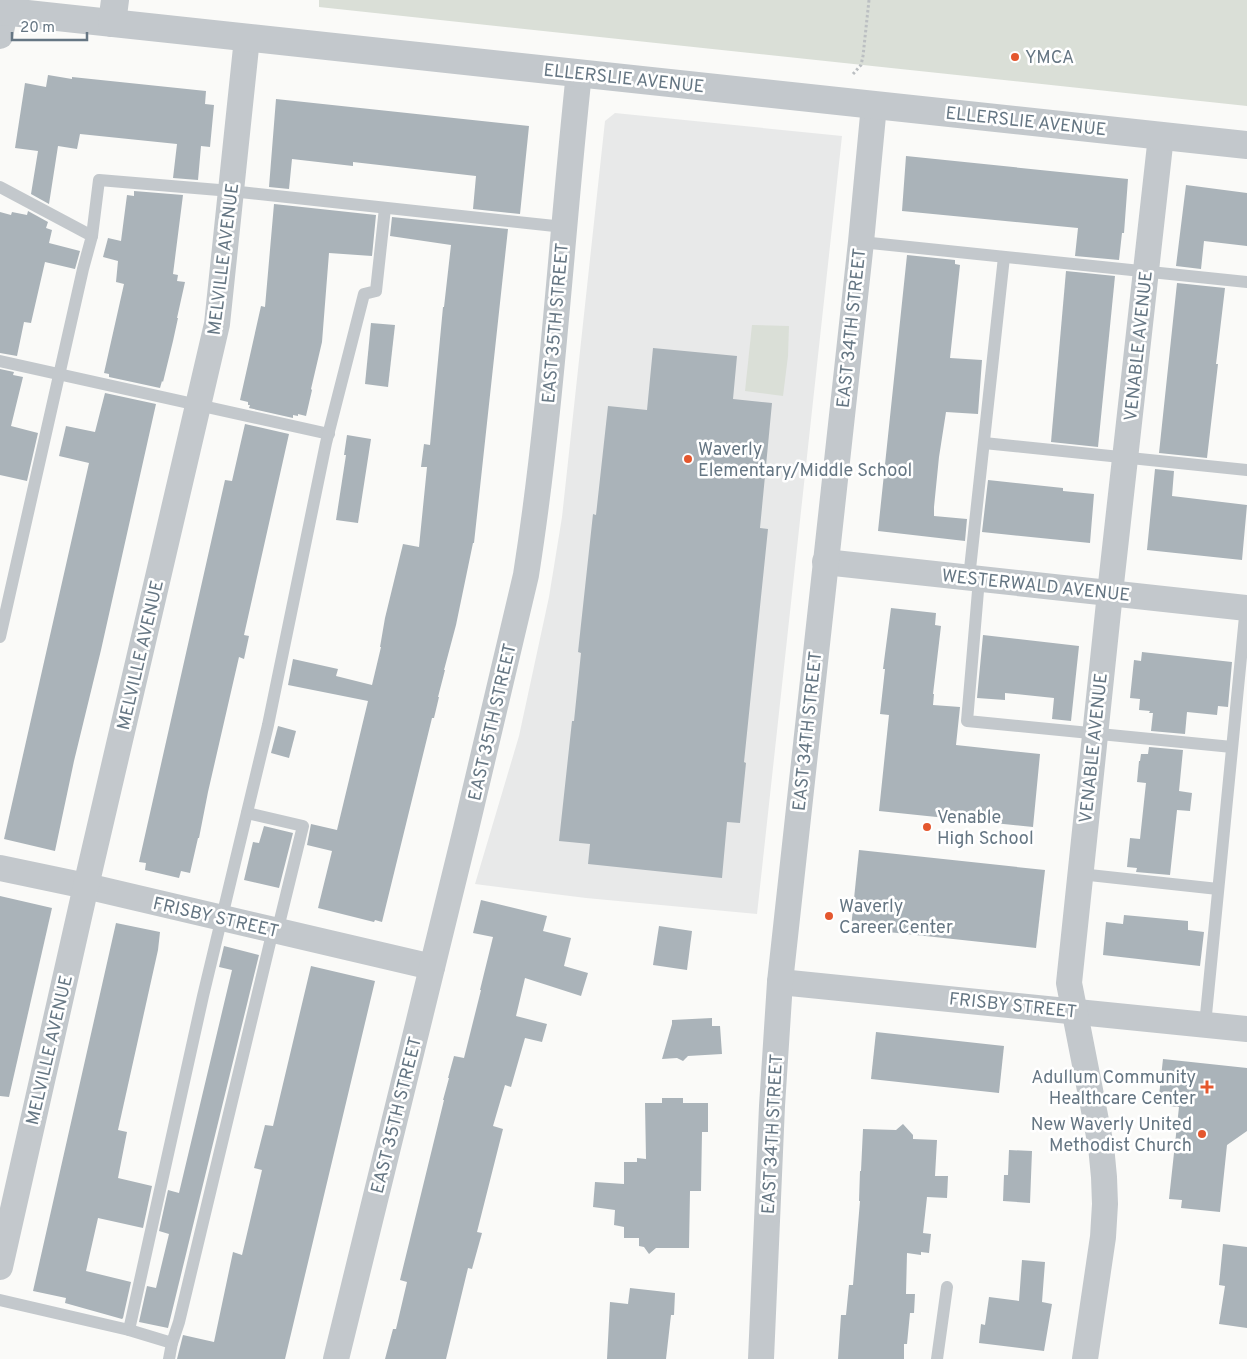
<svg xmlns="http://www.w3.org/2000/svg" width="1247" height="1359" viewBox="0 0 1247 1359" font-family="Overpass,sans-serif">
<rect width="100%" height="100%" fill="#fafaf8"/>
<polygon fill="#e8e9e9" points="615,113 842,136 757,914 586,898 475,884 519,736 549,597 562,517 605,121"/>
<g fill="#dadfd7">
<polygon points="319,0 1247,0 1247,106 319,7"/>
<polygon points="752,325 789,326 788,356 783,396 745,391"/>
</g>
<g fill="#aab3b9">
<polygon points="48,75 72,79 72,77 206,91 205,104 214,105 210,147 201,146 198,180 173,178 177,144 80,134 77,149 58,146 49,204 31,194 38,151 15,148 25,83 46,87"/>
<polygon points="276,99 529,126 520,214 473,209 476,176 353,162 353,166 292,159 289,189 269,187"/>
<polygon points="906,156 1128,179 1124,233 1122,233 1119,260 1075,256 1078,228 902,211"/>
<polygon points="1186,185 1247,193 1247,246 1204,241 1201,269 1176,266"/>
<polygon points="134,191 183,195 173,274 178,275 177,281 185,282 177,318 178,318 173,341 163,382 162,381 160,388 109,377 109,374 104,373 124,284 116,282 118,261 103,257 108,238 121,241 127,195 134,196"/>
<polygon points="274,204 376,215 372,256 329,253 322,342 311,389 312,390 306,416 298,414 298,416 293,415 293,418 249,408 250,405 248,405 248,402 240,400 261,306 265,307"/>
<polygon points="28,211 48,222 46,228 52,230 49,243 80,251 75,269 45,262 31,323 24,322 17,356 0,353 0,212 11,215 12,212 27,215"/>
<polygon points="392,217 508,229 474,543 473,543 456,625 444,670 445,670 438,697 439,697 434,718 432,718 382,922 375,920 374,922 318,908 332,851 307,845 311,824 337,830 368,701 288,685 293,659 338,669 336,676 372,685 381,647 380,647 385,618 403,544 419,547 427,467 421,467 424,444 430,445 443,307 444,307 451,245 390,236"/>
<polygon points="907,255 955,260 955,264 960,265 950,358 982,360 978,414 946,412 939,457 934,507 934,516 967,519 965,541 878,531"/>
<polygon points="1066,271 1115,276 1098,447 1051,442"/>
<polygon points="1177,283 1225,288 1216,364 1218,364 1207,458 1159,453"/>
<polygon points="371,323 395,325 388,387 365,384"/>
<polygon points="653,348 737,356 733,399 772,403 760,528 768,529 744,762 746,763 740,823 727,822 722,878 588,864 590,844 559,841 572,721 574,721 581,653 578,652 593,514 596,515 608,406 647,410"/>
<polygon points="0,369 14,372 13,375 23,377 11,426 38,433 27,481 0,475"/>
<polygon points="105,393 156,404 101,650 74,761 55,851 4,839 89,463 59,456 66,426 95,432"/>
<polygon points="245,424 289,434 244,635 249,636 244,659 239,657 208,792 199,838 198,838 190,873 181,871 179,878 145,870 146,863 139,862 225,480 232,481"/>
<polygon points="347,435 371,439 358,523 336,520 346,455 344,455"/>
<polygon points="1155,469 1174,471 1172,496 1247,505 1242,560 1147,550"/>
<polygon points="988,480 1063,488 1063,491 1094,494 1090,543 982,532"/>
<polygon points="891,608 936,613 935,625 941,626 933,694 934,694 933,705 960,707 956,745 1040,754 1033,827 879,811 889,715 880,714 885,669 883,669"/>
<polygon points="983,635 1079,646 1071,721 1052,719 1054,698 1005,693 1005,700 977,698"/>
<polygon points="1142,652 1232,662 1228,707 1218,706 1217,715 1187,712 1185,734 1151,731 1153,713 1149,713 1150,711 1139,710 1140,699 1130,698 1134,660 1141,661"/>
<polygon points="278,726 296,731 289,758 271,753"/>
<polygon points="1149,747 1183,750 1179,791 1192,793 1190,811 1177,810 1170,875 1136,872 1137,868 1127,867 1130,838 1140,839 1146,783 1137,782 1139,761 1140,761 1141,754 1148,754"/>
<polygon points="264,826 293,833 279,888 244,880 253,842 259,843"/>
<polygon points="859,850 1045,870 1036,948 851,928"/>
<polygon points="0,896 52,908 9,1097 0,1096"/>
<polygon points="481,900 547,916 543,931 571,938 564,966 588,973 581,996 525,978 516,1016 547,1024 542,1042 525,1038 511,1087 505,1085 493,1126 503,1129 477,1232 482,1233 472,1269 468,1268 446,1359 385,1359 393,1329 396,1329 407,1282 400,1280 444,1100 443,1100 449,1078 448,1078 454,1056 464,1058 481,990 480,990 493,937 473,933"/>
<polygon points="1124,915 1188,921 1188,930 1204,932 1200,966 1103,955 1106,922 1123,924"/>
<polygon points="116,923 160,932 158,950 118,1130 127,1132 118,1178 152,1186 143,1228 98,1218 86,1271 131,1282 123,1318 122,1319 65,1303 66,1298 33,1291"/>
<polygon points="659,926 692,931 687,970 653,965"/>
<polygon points="224,946 259,955 168,1328 139,1322 147,1286 156,1288 169,1234 159,1231 168,1190 179,1193 232,970 219,967"/>
<polygon points="311,966 375,981 285,1359 177,1359 183,1335 214,1342 233,1252 242,1255 262,1170 254,1168 265,1125 273,1126"/>
<polygon points="712,1018 712,1026 720,1026 722,1054 688,1056 683,1061 677,1058 662,1059 672,1024 672,1020"/>
<polygon points="876,1032 1004,1046 999,1093 871,1079"/>
<polygon points="1163,1059 1247,1068 1247,1131 1227,1145 1220,1212 1181,1208 1182,1200 1169,1199 1179,1107 1158,1105"/>
<polygon points="662,1098 683,1098 683,1103 708,1103 708,1132 702,1132 701,1191 690,1191 689,1248 656,1248 649,1254 644,1247 639,1246 639,1238 624,1238 624,1227 614,1225 615,1210 593,1207 595,1182 624,1184 624,1162 637,1162 637,1158 646,1159 645,1103 662,1103"/>
<polygon points="903,1124 913,1135 913,1139 937,1140 935,1176 948,1176 947,1198 927,1197 923,1233 931,1234 929,1253 921,1252 921,1255 907,1253 906,1294 915,1294 914,1313 910,1313 907,1344 904,1344 904,1359 838,1359 841,1315 846,1315 849,1285 853,1285 860,1201 859,1201 860,1171 861,1171 863,1129 896,1130"/>
<polygon points="1009,1150 1032,1151 1030,1203 1003,1201 1004,1175 1008,1175"/>
<polygon points="1223,1244 1247,1247 1247,1328 1219,1324 1225,1286 1219,1285"/>
<polygon points="1022,1260 1045,1262 1042,1302 1052,1304 1044,1351 979,1343 981,1324 985,1325 989,1297 1019,1301"/>
<polygon points="630,1288 675,1293 674,1315 671,1315 666,1359 607,1359 610,1302 628,1304"/>
</g>
<g fill="none" stroke-linecap="round" stroke-linejoin="round">
<polyline stroke="#bbbfc2" stroke-width="3" stroke-dasharray="2.5 2.5" stroke-linecap="butt" points="853,74 861,65 863,56 869,0"/>
<g stroke="#c3c8cc" stroke-width="12">
<polyline points="0,187 92,236 83,269 0,637"/>
<polyline points="92,236 99,180 231,191 564,227"/>
<polyline points="861,242 1247,282"/>
<polyline points="0,361 329,434"/>
<polyline points="984,443 1247,470"/>
<polyline points="969,578 1004,257"/>
<polyline points="979,579 967,721 1232,747"/>
<polyline points="1080,874 1218,889"/>
<polyline points="1205,1025 1246,606"/>
<polyline points="0,1300 129,1330 203,996 268,725 326,443 364,294 376,291 385,208"/>
<polyline points="129,1330 172,1343 179,1322 273,930 280,920 303,826 247,813"/>
<polyline points="169,1359 172,1343"/>
<polyline points="937,1359 947,1287"/>
</g>
<g stroke="#c3c8cc" stroke-width="26">
<polyline points="0,36 5,12"/>
<polyline points="825,562 1247,608"/>
<polyline points="0,868 86,886 432,967"/>
<polyline points="780,982 1247,1029"/>
<polyline points="0,1267 86,886 217,324 247,38"/>
<path d="M336 1359 466 829 526 575C552 409 561 240 579 73"/>
<polyline points="761,1359 772,1106 780,982 861,242 874,105"/>
<polyline points="1085,1359 1103,1237 1105,1204 1104,1177 1101,1146 1069,983 1110,593 1161,136"/>
</g>
<g stroke="#c3c8cc" stroke-width="28">
<polyline points="0,11 1247,145"/>
<polyline points="112,23 115,0"/>
</g>
</g>
<g fill="#e4572e" stroke="#fff" stroke-width="2">
<circle cx="1015" cy="57" r="5"/>
<circle cx="688" cy="459" r="5"/>
<circle cx="927" cy="827" r="5"/>
<circle cx="829" cy="916" r="5"/>
<path d="M1204.5 1079.5h5v5h5v5h-5v5h-5v-5h-5v-5h5z"/>
<circle cx="1202" cy="1134" r="5"/>
</g>
<g text-anchor="middle" stroke-width="5" stroke-linejoin="round" paint-order="stroke">
<g font-size="18" fill="#657683" stroke="#fff" text-anchor="start">
<text x="1025" y="63">YMCA</text>
<text x="698" y="455">Waverly<tspan x="698" dy="21">Elementary/Middle School</tspan></text>
<text x="937" y="823">Venable<tspan x="937" dy="21">High School</tspan></text>
<text x="839" y="912">Waverly<tspan x="839" dy="21">Career Center</tspan></text>
<text x="1196" y="1083" text-anchor="end">Adullum Community<tspan x="1196" dy="21">Healthcare Center</tspan></text>
<text x="1192" y="1130" text-anchor="end">New Waverly United<tspan x="1192" dy="21">Methodist Church</tspan></text>
</g>
<g font-size="18" fill="#657683" stroke="#fff">
<text transform="translate(624 78) rotate(6)" y="6">ELLERSLIE AVENUE</text>
<text transform="translate(1026 121) rotate(6)" y="6">ELLERSLIE AVENUE</text>
<text transform="translate(223 259) rotate(-83)" y="6">MELVILLE AVENUE</text>
<text transform="translate(555 323) rotate(-85)" y="6">EAST 35TH STREET</text>
<text transform="translate(851 328) rotate(-84)" y="6">EAST 34TH STREET</text>
<text transform="translate(1138 346) rotate(-84)" y="6">VENABLE AVENUE</text>
<text transform="translate(1036 585) rotate(6)" y="6">WESTERWALD AVENUE</text>
<text transform="translate(140 655) rotate(-77)" y="6">MELVILLE AVENUE</text>
<text transform="translate(492 722) rotate(-77)" y="6">EAST 35TH STREET</text>
<text transform="translate(807 731) rotate(-84)" y="6">EAST 34TH STREET</text>
<text transform="translate(1093 748) rotate(-84)" y="6">VENABLE AVENUE</text>
<text transform="translate(216 917) rotate(13)" y="6">FRISBY STREET</text>
<text transform="translate(1013 1005) rotate(6)" y="6">FRISBY STREET</text>
<text transform="translate(49 1050) rotate(-77)" y="6">MELVILLE AVENUE</text>
<text transform="translate(396 1115) rotate(-76)" y="6">EAST 35TH STREET</text>
<text transform="translate(772 1134) rotate(-87)" y="6">EAST 34TH STREET</text>
</g>
</g>
<path d="M12 32v8h75v-8" fill="none" stroke="#657683" stroke-width="2.5"/>
<text x="20" y="32" font-size="15" fill="#657683" stroke="#ffffff" stroke-width="4" paint-order="stroke">20 m</text>
</svg>
